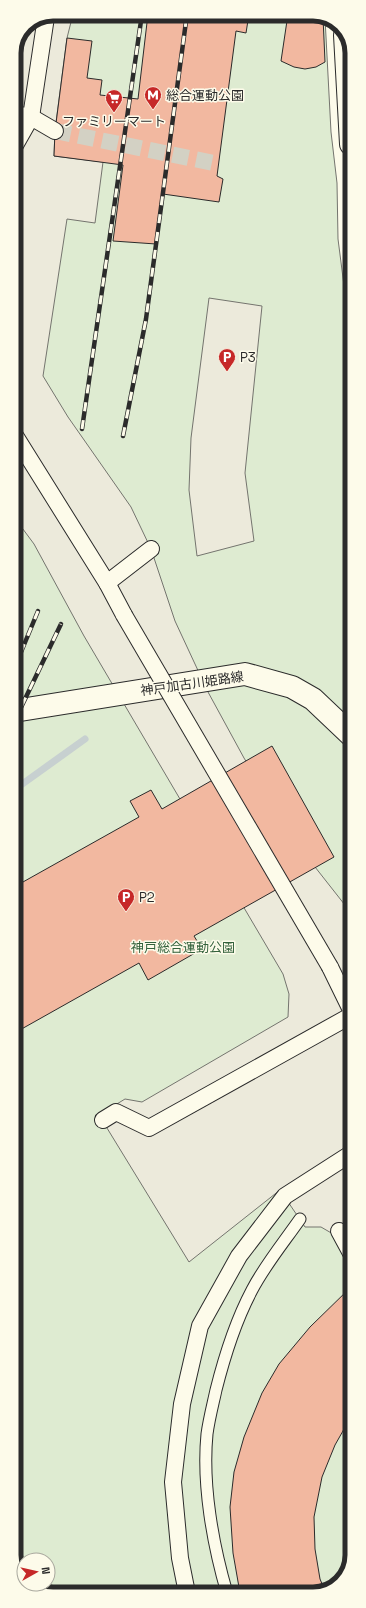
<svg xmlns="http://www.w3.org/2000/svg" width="366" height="1608" viewBox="0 0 366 1608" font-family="'Space Grotesk','Noto Sans JP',sans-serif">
<rect width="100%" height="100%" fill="#fdfbea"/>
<polygon fill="#deebd1" stroke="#74746e" points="53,14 318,14 325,18 331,132 337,183 338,239 351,340 352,1555 342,1580 320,1593 48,1594 29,1584 48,1584 48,1560 24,1560 24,1579 15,1562 14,53 26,25"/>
<g fill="#eceadb" stroke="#74746e">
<polygon points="53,14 73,14 67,38 55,130 54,156 103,162 95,223 67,219 43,376 68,417 131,507 151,549 175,621 208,692 244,758 293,839 352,914 352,1224 333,1234 321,1227 305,1227 280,1190 189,1262 99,1115 125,1099 142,1102 288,1017 289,994 283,974 84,636 34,544 14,517 14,53 26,25"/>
<polygon points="209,298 262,306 245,473 254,541 197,556 189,490 191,438"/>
</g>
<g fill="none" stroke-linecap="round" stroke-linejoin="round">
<polyline stroke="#c7d0d0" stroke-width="7" points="14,790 85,739"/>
</g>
<g fill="#f2b8a0" stroke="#2b2b2b">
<polygon points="148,14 249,14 246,33 236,31 217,176 223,179 219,202 163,194 156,244 113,241 123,165 54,156 55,131 67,38 92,41 87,78 102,80 100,95 138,99"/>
<polygon points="288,14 318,14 323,17 325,62 316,67 305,69 294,67 281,61"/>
<polygon points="272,746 334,857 194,936 202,949 148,980 139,963 18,1031 14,1026 14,887 139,817 130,801 151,790 162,809"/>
<polygon points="352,1286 352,1415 335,1445 322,1477 314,1517 315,1549 320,1579 325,1591 320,1593 240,1593 233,1553 230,1507 234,1472 244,1437 262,1393 279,1364 310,1327"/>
</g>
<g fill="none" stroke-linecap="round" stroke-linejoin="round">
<polyline stroke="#d3d1c4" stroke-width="16" stroke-dasharray="16 8" stroke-linecap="butt" points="55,131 219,164"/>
<g stroke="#2b2b2b" stroke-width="13">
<path id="service" d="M227 1593C213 1545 202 1485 207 1434 209 1419 213 1404 216 1390 225 1354 235 1322 252 1290 265 1265 284 1242 300 1219"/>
</g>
<g stroke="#2b2b2b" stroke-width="18">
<g id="pedestrian">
<polyline points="14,114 31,117 55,131"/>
<polyline points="14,147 31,117 46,17"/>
<polyline points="14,434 107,583 124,615"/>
<polyline points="107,583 151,549"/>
<polyline points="330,967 352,1012"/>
<polyline points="103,1120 116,1112 149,1128 352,1015"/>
<polyline points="339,1231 352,1255"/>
<polyline points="187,1593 180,1558 173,1482 182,1404 200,1326 239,1256 285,1196 352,1153"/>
</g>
</g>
<g stroke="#2b2b2b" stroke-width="24">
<g id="primary">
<polyline points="345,35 351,144"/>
<polyline points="14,711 245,674 292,687 313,699 352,736"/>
</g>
</g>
<use href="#service" stroke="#fdfbea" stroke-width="11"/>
<use href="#pedestrian" stroke="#fdfbea" stroke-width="16"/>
<use href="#primary" stroke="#fdfbea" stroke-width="22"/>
<g stroke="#2b2b2b" stroke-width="4.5">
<g id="rail">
<polyline points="82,429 142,14"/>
<polyline points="123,436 146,319 187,14"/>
<polyline points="14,669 38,611"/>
<polyline points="14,722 61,624"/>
</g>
</g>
<use href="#rail" stroke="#fdfbea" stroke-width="3" stroke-dasharray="9" stroke-linecap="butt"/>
<g stroke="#2b2b2b" stroke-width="18" stroke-linecap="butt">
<polyline id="pedestrian-bridge" points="124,615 330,967"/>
</g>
<use href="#pedestrian-bridge" stroke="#fdfbea" stroke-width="16"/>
</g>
<defs>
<g id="metro-pin" transform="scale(0.9)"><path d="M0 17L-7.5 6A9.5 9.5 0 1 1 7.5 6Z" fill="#c62828" stroke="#fdfbea"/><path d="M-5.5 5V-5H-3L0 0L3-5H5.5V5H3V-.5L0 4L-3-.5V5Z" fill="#fff"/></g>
<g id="supermarket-pin" transform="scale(0.9)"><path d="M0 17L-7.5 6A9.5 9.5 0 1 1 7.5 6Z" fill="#c62828" stroke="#fdfbea"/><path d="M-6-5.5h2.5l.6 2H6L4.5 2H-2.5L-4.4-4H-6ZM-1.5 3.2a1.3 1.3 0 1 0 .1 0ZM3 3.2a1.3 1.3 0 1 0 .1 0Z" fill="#fff"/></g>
<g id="parking-pin" transform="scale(0.9)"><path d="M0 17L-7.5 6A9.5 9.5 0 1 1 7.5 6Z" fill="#c62828" stroke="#fdfbea"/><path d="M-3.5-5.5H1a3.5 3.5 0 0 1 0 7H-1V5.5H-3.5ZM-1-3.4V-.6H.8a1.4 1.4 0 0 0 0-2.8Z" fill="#fff"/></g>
</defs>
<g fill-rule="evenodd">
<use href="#metro-pin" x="153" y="95"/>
<use href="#supermarket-pin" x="114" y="98"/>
<use href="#parking-pin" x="227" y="357"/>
<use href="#parking-pin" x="126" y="897"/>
</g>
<g text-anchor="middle" stroke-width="3" stroke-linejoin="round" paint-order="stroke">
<g font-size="13" fill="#2b2b2b" stroke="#fdfbea" text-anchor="start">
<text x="166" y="100">総合運動公園</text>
<text x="114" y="126" text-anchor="middle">ファミリーマート</text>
<text x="240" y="362">P3</text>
<text x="139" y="902">P2</text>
</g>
<g font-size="13" fill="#2b2b2b" stroke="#fdfbea">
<text transform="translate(192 683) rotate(-8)" y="5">神戸加古川姫路線</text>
</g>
<g font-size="13" fill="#34623c" stroke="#fdfbea">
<text x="183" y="952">神戸総合運動公園</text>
</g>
</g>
<path d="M0 0H366V1608H0ZM53 21H313A32 32 0 0 1 345 53V1555A32 32 0 0 1 313 1587H53A32 32 0 0 1 21 1555V53A32 32 0 0 1 53 21Z" fill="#fdfbea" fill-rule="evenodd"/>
<path fill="none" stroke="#2b2b2b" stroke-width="5" d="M53 21H313A32 32 0 0 1 345 53V1555A32 32 0 0 1 313 1587H53A32 32 0 0 1 21 1555V53A32 32 0 0 1 53 21Z"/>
<g transform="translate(36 1572) rotate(82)"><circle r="19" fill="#fdfbea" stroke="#a9a89e"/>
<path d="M0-3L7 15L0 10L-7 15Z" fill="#c62828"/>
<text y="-6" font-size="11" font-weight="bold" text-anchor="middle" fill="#2b2b2b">N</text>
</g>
</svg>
